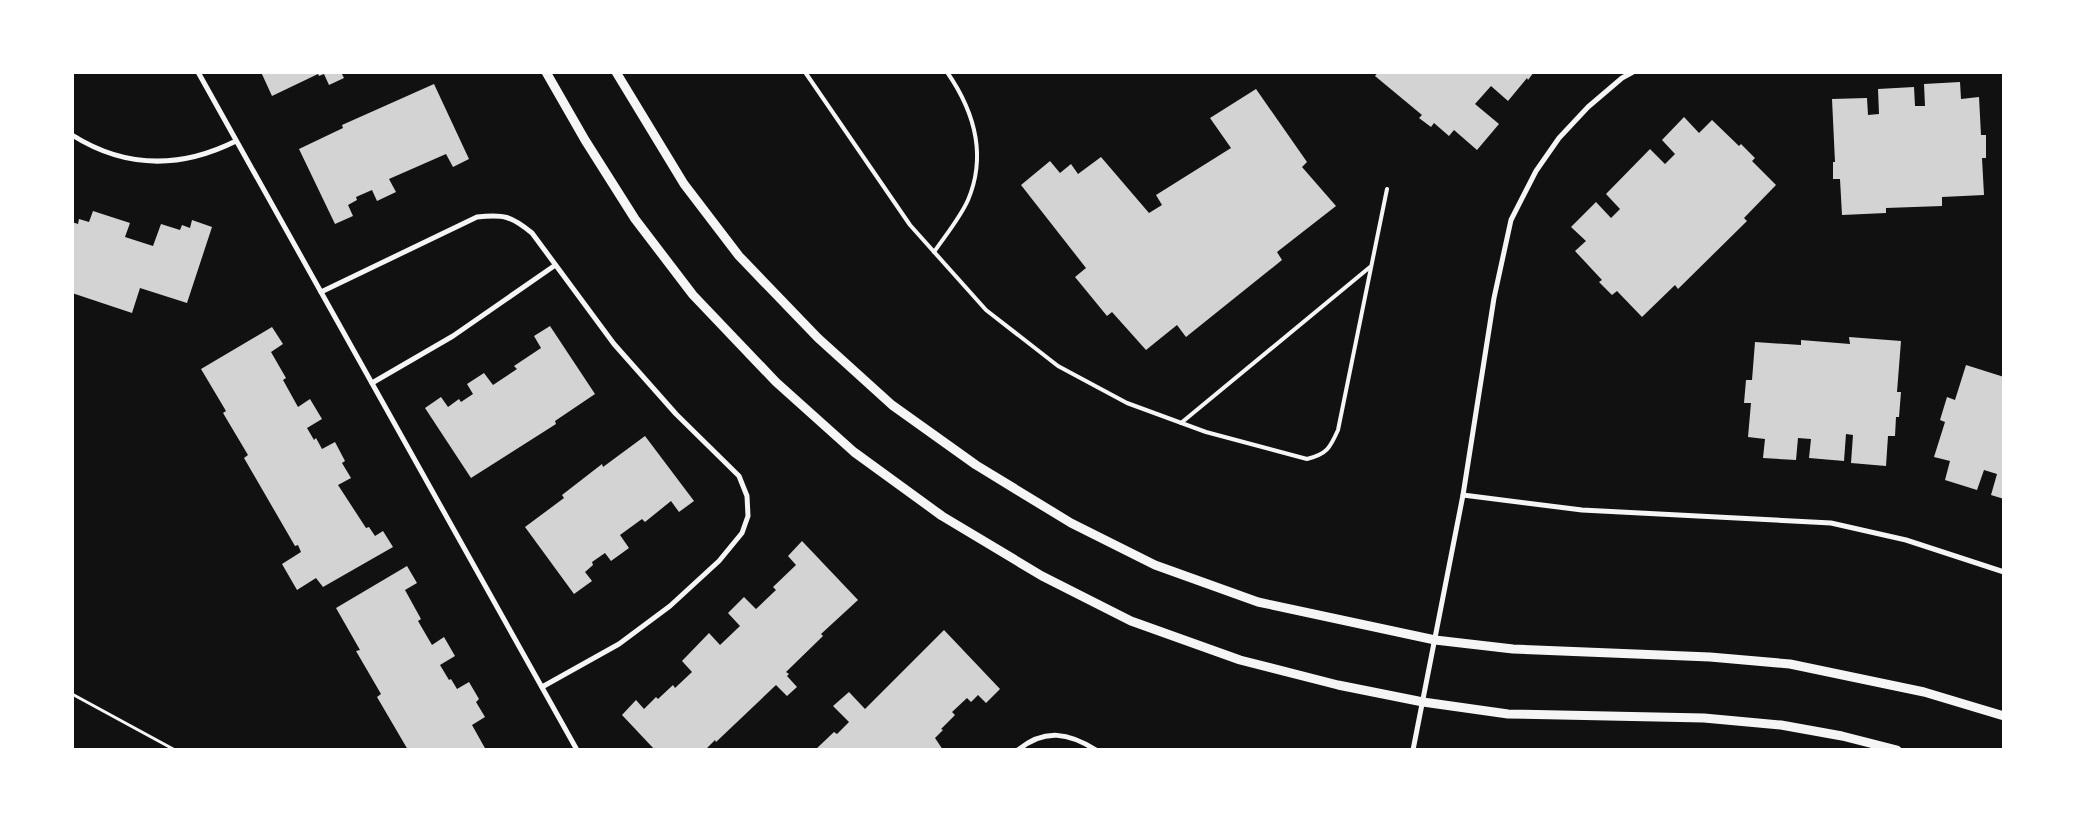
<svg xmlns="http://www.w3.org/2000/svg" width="2076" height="822" viewBox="0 0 2076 822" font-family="Barlow,sans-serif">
<rect width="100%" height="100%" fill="#111"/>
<g fill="#d3d3d3">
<polygon points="261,72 341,72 344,78 329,85 324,74 319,76 318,74 272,96"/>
<polygon points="1378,72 1534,72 1528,80 1527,78 1508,101 1491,86 1475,104 1499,124 1477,150 1454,130 1449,136 1434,123 1431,127 1419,118 1422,115 1375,76"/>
<polygon points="1960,82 1961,99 1979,97 1981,135 1986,135 1986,158 1982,158 1984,195 1942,197 1942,206 1886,208 1886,213 1842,215 1840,179 1833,179 1833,162 1835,162 1832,99 1867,98 1868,115 1879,114 1878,89 1914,87 1915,106 1925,106 1924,84"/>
<polygon points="434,84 469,159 453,167 446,154 389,179 396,192 377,201 372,190 356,197 357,200 348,205 353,216 335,224 299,149 343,128 342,125"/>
<polygon points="1256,89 1307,162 1302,167 1336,206 1277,252 1282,260 1186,337 1177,325 1146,350 1112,312 1107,316 1075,277 1086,268 1021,185 1050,161 1060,173 1071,164 1078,174 1101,157 1149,213 1162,205 1156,195 1231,148 1210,118"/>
<polygon points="1684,117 1699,133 1712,120 1739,146 1741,144 1755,158 1752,161 1776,185 1744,218 1747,221 1678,289 1675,285 1642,317 1617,291 1612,295 1599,282 1602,280 1575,251 1586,241 1571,227 1596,202 1611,218 1620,209 1606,194 1650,149 1665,164 1675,154 1662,140"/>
<polygon points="93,211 130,223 125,237 153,246 161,224 180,230 182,225 190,228 192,220 212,227 187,303 140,288 132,313 72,293 72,222 78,224 79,219 89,222"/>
<polygon points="550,326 595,394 555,421 556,424 471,478 425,408 441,397 448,407 459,399 461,402 473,394 467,384 484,373 493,385 517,369 514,366 541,348 534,336"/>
<polygon points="272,327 283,344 271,352 286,378 283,380 298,407 310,399 322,419 307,428 314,440 316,438 322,449 335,442 345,461 342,463 351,478 338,485 366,528 369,527 375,536 383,531 393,547 323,587 316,578 297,590 282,564 301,552 298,545 295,546 244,458 248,455 223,413 226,411 201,369"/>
<polygon points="1849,337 1901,341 1897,392 1901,392 1899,417 1896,417 1895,436 1888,436 1886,466 1851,463 1853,435 1846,434 1844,461 1809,458 1811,439 1798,438 1796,460 1763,458 1765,439 1748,437 1751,403 1744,403 1746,380 1752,380 1755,342 1801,345 1801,340 1850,344"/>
<polygon points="1966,365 2004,377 2004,499 1991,495 1997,474 1984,470 1977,490 1945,480 1950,461 1934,457 1945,422 1940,420 1947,397 1955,400"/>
<polygon points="645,436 694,501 679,512 671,501 645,522 642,519 620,535 629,548 611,561 605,553 592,562 593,565 585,572 592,581 574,594 525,527 564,498 562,495 602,464 603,467"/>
<polygon points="802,541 858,600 821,634 823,636 786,672 789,674 787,676 797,687 787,696 776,685 716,742 715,740 705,750 655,750 622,715 636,700 644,709 656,697 658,699 673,685 675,688 692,672 682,661 709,633 720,645 740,626 728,613 744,597 756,609 776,590 773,587 796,565 788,556"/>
<polygon points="407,566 417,583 405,590 421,619 418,621 432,645 444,637 455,656 440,665 449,680 451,679 457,689 469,682 479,699 476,702 485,717 472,725 486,750 408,750 377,697 381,694 356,651 360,650 336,608"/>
<polygon points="944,630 1000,689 986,703 978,695 971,702 967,698 952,712 955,715 941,729 943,730 935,738 943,750 815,750 834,732 837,734 849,722 833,706 849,692 865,709"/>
</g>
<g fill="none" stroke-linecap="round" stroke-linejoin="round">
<polyline stroke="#f5f5f5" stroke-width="3" points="72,694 175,750"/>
<g stroke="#f5f5f5" stroke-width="4">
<path d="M805 72 910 225 986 310 1058 366 1127 403 1206 432 1307 459C1327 454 1330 448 1338 430L1387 189"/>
<path d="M934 252C945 236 960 218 968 200 987 155 974 111 947 72"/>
<polyline points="1181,423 1370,267"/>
</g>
<g stroke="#f5f5f5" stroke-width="5">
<polyline points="198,72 577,750"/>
<path d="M72 135C126 169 180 169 236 141"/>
<path d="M321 292 477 217C504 214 511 216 532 233L614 344 676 414 739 476 747 496 748 516 742 533 719 561 670 606 619 644 542 687"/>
<polyline points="372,383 453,336 554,266"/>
<polyline points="1463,495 1582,510 1831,523 1906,540 2004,572"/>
<path d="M1018 750C1045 728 1069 733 1096 750"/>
<polyline points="1413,750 1463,495 1494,298 1511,220 1536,171 1559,138 1588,107 1622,78 1633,72"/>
</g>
<g stroke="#f5f5f5" stroke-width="9">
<polyline points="546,72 585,140 635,219 693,295 776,382 854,452 942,516 1042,576 1131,621 1240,660 1338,685 1423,702 1508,714 1704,718 1781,725 1842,736 1897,750"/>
<polyline points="616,72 684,184 739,256 818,338 892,405 976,465 1071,523 1155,565 1258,602 1435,640 1513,649 1710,657 1790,664 1924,692 2004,716"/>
</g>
</g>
<rect width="2076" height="822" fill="none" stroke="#ffffff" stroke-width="148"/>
</svg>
